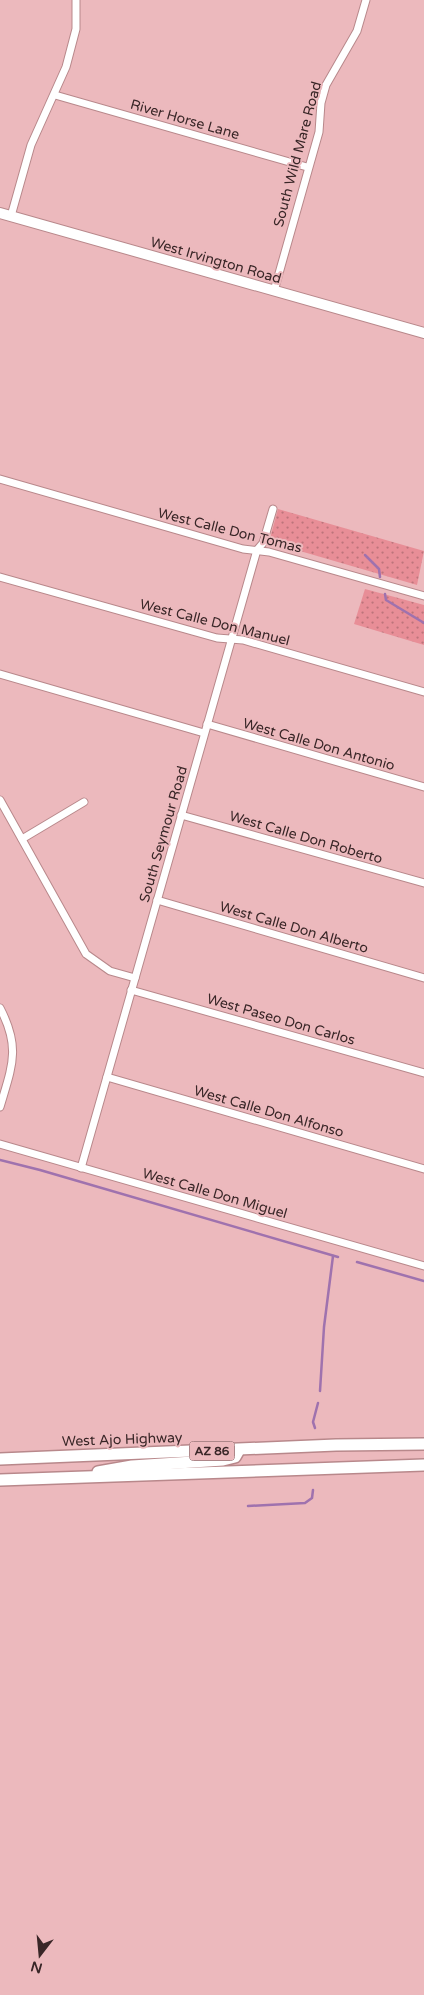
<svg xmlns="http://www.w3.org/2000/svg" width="424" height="1995" viewBox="0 0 424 1995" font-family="'Varela Round',sans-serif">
<defs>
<pattern id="park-dots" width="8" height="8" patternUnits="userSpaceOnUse" patternTransform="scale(1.25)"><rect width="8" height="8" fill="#e88e97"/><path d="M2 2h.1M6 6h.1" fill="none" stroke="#bd747b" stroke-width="1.8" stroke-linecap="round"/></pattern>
</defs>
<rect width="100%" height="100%" fill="#ecb9bd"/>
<g fill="url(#park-dots)">
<polygon points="278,509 424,551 417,585 269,542"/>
<polygon points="365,589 424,605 424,645 354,624"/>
</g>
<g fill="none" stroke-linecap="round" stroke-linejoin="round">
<g stroke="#9f72ae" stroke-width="2.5">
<polyline points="365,555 379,569 380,577"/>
<polyline points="385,594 386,600 424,623"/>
<polyline points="0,1160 40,1170 338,1257"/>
<polyline points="357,1262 424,1281"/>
<polyline points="320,1391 324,1327 333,1256"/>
<polyline points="315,1428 313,1422 318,1403"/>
<polyline points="248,1506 305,1503 312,1498 313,1490"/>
</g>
<g stroke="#b8888b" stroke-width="9">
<g id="minor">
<polyline points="55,95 307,167"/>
<polyline points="11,216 31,145 66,67 76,29 76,0"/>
<polyline points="274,291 319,132 321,103 326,85 357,31 366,0"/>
<polyline points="0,479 243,549 269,552 424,596"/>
<polyline points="0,577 217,638 243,640 424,692"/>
<polyline points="0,674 204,733"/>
<polyline points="207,724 424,787"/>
<polyline points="0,800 86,954 110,971 135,978"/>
<polyline points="181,815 424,883"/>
<polyline points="22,839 84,802"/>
<polyline points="157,900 424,978"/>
<polyline points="131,990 424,1073"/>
<path d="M0 1008C21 1048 12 1066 0 1107"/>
<polyline points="107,1077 424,1169"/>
<polyline points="0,1144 424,1266"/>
<polyline points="81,1168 257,550 263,543 273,509"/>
</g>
</g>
<g stroke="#b8888b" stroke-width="12">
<polyline id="secondary" points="0,213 424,333"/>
</g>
<g stroke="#b8888b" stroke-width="14">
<g id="primary">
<polyline points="0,1459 336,1445 424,1444"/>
<polyline points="98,1472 132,1466 223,1460 235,1457 239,1450"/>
<polyline points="0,1480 424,1465"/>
</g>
</g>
<use href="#minor" stroke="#fff" stroke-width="7"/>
<use href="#secondary" stroke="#fff" stroke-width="10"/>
<use href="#primary" stroke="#fff" stroke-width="11"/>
</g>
<g text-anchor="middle" stroke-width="4" stroke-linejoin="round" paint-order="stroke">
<rect fill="#ecb9bd" stroke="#6f5254" stroke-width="1" x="189.5" y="1441.5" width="45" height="19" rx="4"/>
<g font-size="12" font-weight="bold" fill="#392627">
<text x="212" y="1455">AZ 86</text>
</g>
<g font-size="14" fill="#392627" stroke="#ecb9bd">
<text transform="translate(185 119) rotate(16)" y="5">River Horse Lane</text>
<text transform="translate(297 154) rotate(-75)" y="5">South Wild Mare Road</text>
<text transform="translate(216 260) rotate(16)" y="5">West Irvington Road</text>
<text transform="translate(230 530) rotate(14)" y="5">West Calle Don Tomas</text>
<text transform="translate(215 622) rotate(14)" y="5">West Calle Don Manuel</text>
<text transform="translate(319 744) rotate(16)" y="5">West Calle Don Antonio</text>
<text transform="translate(163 834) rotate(-74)" y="5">South Seymour Road</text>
<text transform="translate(306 837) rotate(16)" y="5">West Calle Don Roberto</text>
<text transform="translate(294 927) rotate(16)" y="5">West Calle Don Alberto</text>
<text transform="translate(281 1019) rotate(16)" y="5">West Paseo Don Carlos</text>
<text transform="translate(269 1111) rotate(16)" y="5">West Calle Don Alfonso</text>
<text transform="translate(215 1193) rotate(16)" y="5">West Calle Don Miguel</text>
<text transform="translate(122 1439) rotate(-2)" y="5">West Ajo Highway</text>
</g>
</g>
<g transform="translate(40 1955) rotate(196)" stroke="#ecb9bd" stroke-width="4" paint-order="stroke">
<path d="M0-4L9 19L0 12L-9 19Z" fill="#392627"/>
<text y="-8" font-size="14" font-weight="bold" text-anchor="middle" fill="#392627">N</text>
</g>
</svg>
